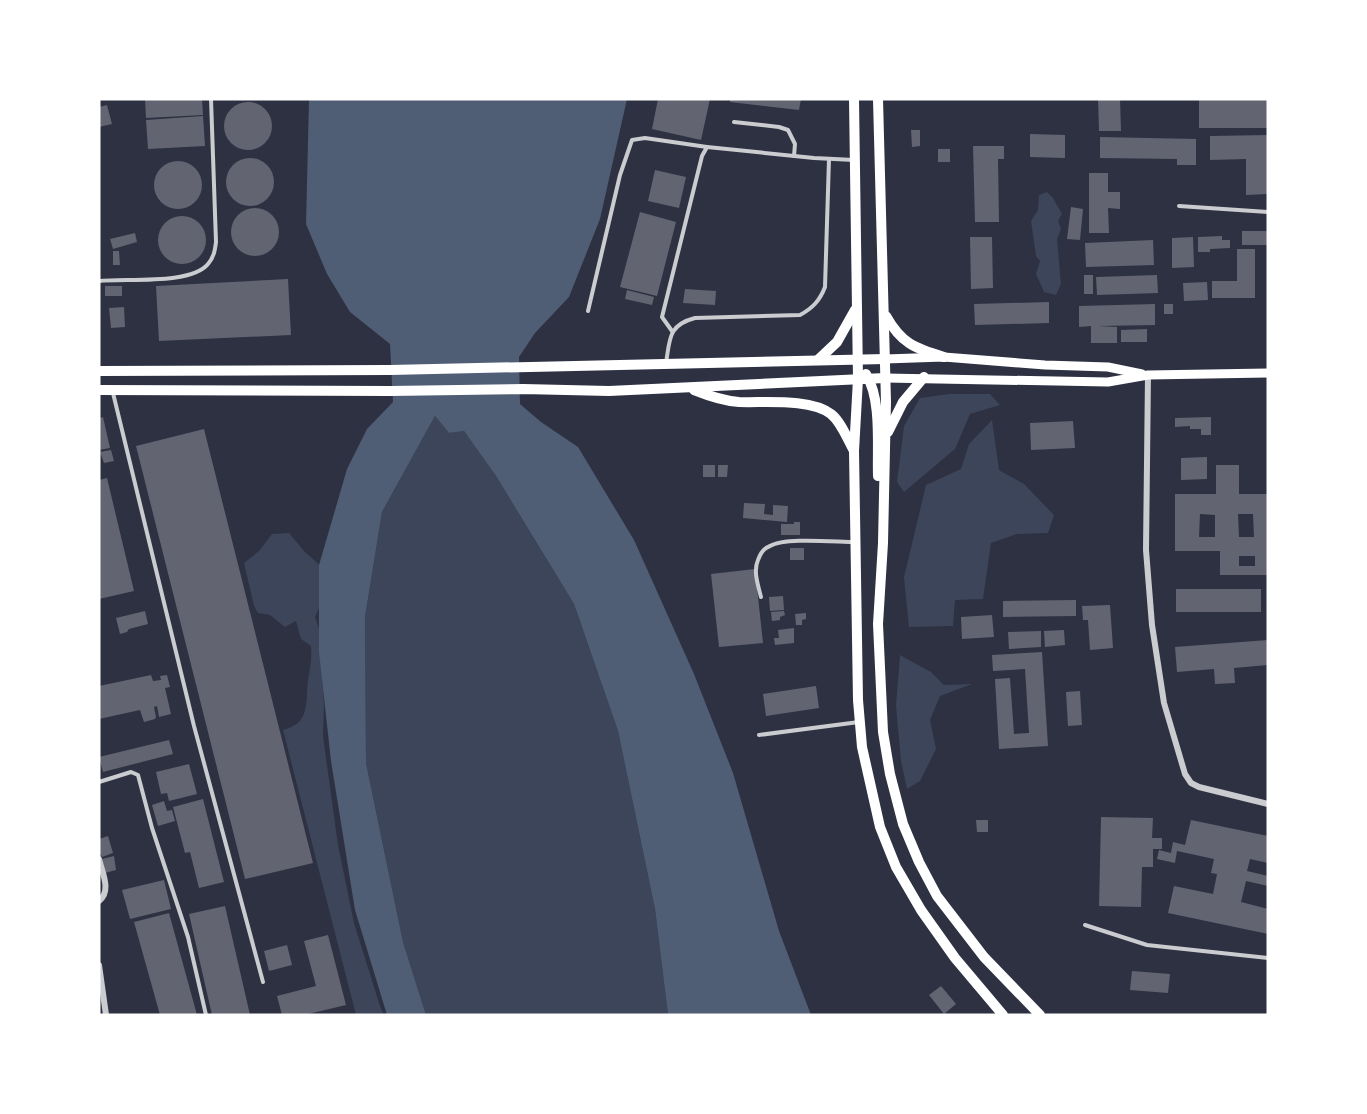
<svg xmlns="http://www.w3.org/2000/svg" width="1367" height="1114" viewBox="0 0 1367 1114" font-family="'PT Sans',sans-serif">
<rect width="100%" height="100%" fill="#2d3142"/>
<g fill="#3c4559">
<polygon points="1047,192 1053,198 1062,214 1058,221 1061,229 1057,239 1061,284 1056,295 1044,292 1036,274 1040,261 1036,256 1031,221 1038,210 1039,195"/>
<polygon points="949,394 990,394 1000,405 970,414 955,449 904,492 897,482 904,426 920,398"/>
<polygon points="435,416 449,433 464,431 496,476 574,604 618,731 655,909 668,1015 426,1015 403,942 366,763 365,617 382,512"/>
<polygon points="992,420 999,470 1024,484 1054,515 1048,533 1017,534 991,543 983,599 955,600 953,626 909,627 904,577 926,485 961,469 969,444"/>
<path d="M289 533 305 552 333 577 315 617 325 647 322 676 324 704 323 736 338 845 354 923 380 1006 384 1015H356L283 730C311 723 305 703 308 680 310 668 312 659 311 646L301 639 296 621 285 627 270 615 258 613 254 606 244 563 259 551 272 534Z"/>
<polygon points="900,655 931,672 944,685 972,684 940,696 930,720 936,749 920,781 907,789 901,761 896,706"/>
</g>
<polygon fill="#4f5d75" points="309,99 627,99 600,219 569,297 535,333 519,357 520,404 541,422 578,447 634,540 694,674 733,773 779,931 811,1015 668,1015 655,909 618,731 574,604 496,476 464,431 449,433 435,416 382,512 365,617 366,763 403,942 426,1015 387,1015 355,910 331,761 319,652 319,565 347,469 367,429 393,402 390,344 350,312 327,274 306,224"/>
<g fill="#626471" fill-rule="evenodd">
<polygon points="145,99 202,99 203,115 146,118"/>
<polygon points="658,99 710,99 701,140 652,129"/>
<polygon points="730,99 801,99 799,110 730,102"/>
<polygon points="1098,99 1120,99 1121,131 1099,131"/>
<rect x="1199" y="99" width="69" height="29"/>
<circle cx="248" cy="126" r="24"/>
<polygon points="107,105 112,124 99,127 99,107"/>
<polygon points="203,116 205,146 148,149 146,120"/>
<polygon points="911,130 920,130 920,146 912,147"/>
<polygon points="1030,134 1065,135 1065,158 1030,157"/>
<polygon points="1268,135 1268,194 1246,195 1246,159 1210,160 1210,136"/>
<polygon points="1100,137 1196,139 1196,165 1177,165 1177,159 1100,158"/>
<polygon points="973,146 1004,146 1004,159 998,159 999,222 975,222"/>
<rect x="938" y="149" width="12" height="13"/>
<circle cx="250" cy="182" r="24"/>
<circle cx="178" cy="185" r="24"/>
<polygon points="655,170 686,177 679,208 648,201"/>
<polygon points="1089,173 1108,173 1108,192 1120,192 1120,209 1108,208 1109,233 1089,233"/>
<polygon points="1071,207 1083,209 1080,240 1067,239"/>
<circle cx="255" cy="232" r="24"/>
<polygon points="640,212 676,222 657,296 620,287"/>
<circle cx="182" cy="240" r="24"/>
<rect x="1242" y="231" width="26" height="14"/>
<polygon points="135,233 137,242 113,249 110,239"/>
<polygon points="1222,236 1222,240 1230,240 1230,248 1210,249 1210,252 1198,252 1198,237"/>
<polygon points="970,237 992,237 993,288 971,289"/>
<polygon points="1193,237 1194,267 1172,268 1172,238"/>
<polygon points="1153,240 1154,265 1086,267 1085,243"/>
<polygon points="1237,249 1255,249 1255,298 1212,298 1212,281 1237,281"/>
<polygon points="113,251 119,251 120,265 113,265"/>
<rect x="1084" y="275" width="9" height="19"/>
<polygon points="1157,275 1158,293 1097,295 1096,277"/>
<polygon points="288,279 291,335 159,341 156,286"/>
<polygon points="1207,282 1208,300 1184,301 1183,283"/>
<rect x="105" y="286" width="17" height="10"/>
<polygon points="685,289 716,291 715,305 683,303"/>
<polygon points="627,290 654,297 652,305 625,299"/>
<polygon points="1049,302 1049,323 975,325 974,304"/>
<polygon points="1155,304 1155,325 1098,326 1117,327 1117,343 1091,343 1091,326 1079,327 1079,306"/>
<rect x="1164" y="304" width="9" height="10"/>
<polygon points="124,307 125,327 111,328 109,308"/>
<polygon points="1147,329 1147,342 1121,342 1121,330"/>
<polygon points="103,417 110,448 99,450 99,418"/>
<polygon points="1211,417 1211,435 1201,435 1201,429 1190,429 1190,426 1175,427 1175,418"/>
<polygon points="1073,421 1075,448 1031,450 1030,423"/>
<polygon points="204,429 313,863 245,879 136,446"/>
<polygon points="111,450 114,461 104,463 100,452"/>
<polygon points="1207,457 1207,479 1181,480 1181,458"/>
<rect x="703" y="465" width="12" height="12"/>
<polygon points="718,465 728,465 727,477 718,477"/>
<path d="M1216 465H1239V494H1268V575H1220V551H1175V494H1216ZM1200 514 1215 515V537H1199ZM1238 514H1253L1254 537H1239ZM1239 556H1255V566H1239Z"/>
<polygon points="107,478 134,591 99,599 99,480"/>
<polygon points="744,503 765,504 764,514 773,515 773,505 788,506 787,522 743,518"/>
<polygon points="794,522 800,522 800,535 781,535 781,524 794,524"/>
<rect x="790" y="548" width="14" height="12"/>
<polygon points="755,569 763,643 719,647 711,574"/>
<rect x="1176" y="589" width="85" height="23"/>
<polygon points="783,596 784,610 770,611 769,597"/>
<polygon points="1076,600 1076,616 1003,617 1003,601"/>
<polygon points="1110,605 1113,648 1090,650 1088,620 1083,620 1082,606"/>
<polygon points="145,611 148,624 129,629 127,632 120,634 116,618"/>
<polygon points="784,611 785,615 780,617 780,620 772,621 771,612"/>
<polygon points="806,613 806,619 802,620 802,625 796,625 795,614"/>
<polygon points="992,615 994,637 962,639 961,617"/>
<polygon points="794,628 794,643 775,645 774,638 779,638 778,630"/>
<polygon points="1064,630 1065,645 1045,647 1044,631"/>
<polygon points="1041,631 1041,647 1009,649 1008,632"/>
<polygon points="1268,640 1268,665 1234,668 1235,683 1215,684 1214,669 1177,672 1175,647"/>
<polygon points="1042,652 1048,746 999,749 995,679 1010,678 1014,734 1029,733 1025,669 993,671 992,655"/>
<polygon points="151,675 153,681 161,680 160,676 167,675 170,687 165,688 171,714 159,717 157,706 154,707 156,717 155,719 144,722 140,710 99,719 99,686"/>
<polygon points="816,686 819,708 766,716 763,694"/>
<polygon points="1080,691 1082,725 1068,726 1066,692"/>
<polygon points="169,740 173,754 103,772 99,757"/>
<polygon points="189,764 197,794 169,801 167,793 161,794 156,772"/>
<polygon points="203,799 224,882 199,888 190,852 185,853 173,807"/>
<polygon points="164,801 167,811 172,810 175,821 158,826 152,805"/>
<polygon points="1101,817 1153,818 1152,838 1162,838 1162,849 1153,849 1153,867 1142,867 1141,907 1099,906"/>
<polygon points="976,820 988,820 988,832 977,832"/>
<polygon points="1191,820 1268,836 1268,863 1250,859 1247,871 1268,876 1268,886 1246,881 1241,902 1268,909 1268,934 1168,913 1174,886 1213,894 1217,874 1211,873 1214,859 1177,851 1175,863 1157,859 1159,850 1171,853 1173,842 1185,845"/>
<polygon points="108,836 113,853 102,857 99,852 99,839"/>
<polygon points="114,856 116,870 105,873 102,859"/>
<polygon points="164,880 171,909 130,919 122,890"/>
<polygon points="225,906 250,1015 212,1015 189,914"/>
<polygon points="169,913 197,1015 160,1015 134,922"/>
<polygon points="328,935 346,1005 304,1015 282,1015 277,996 316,986 304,941"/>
<polygon points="287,945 292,965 269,971 264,951"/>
<polygon points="1132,971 1170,974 1168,993 1130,990"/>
<polygon points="941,986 956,1004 944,1014 929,995"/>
</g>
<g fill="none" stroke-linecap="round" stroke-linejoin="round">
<g stroke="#caccd0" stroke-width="4">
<polyline points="734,122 779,127 788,130 795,144 794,156"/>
<polyline points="1179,206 1268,212"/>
<path d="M99 281C126 278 191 285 208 264 214 257 215 250 216 242L211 99"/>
<polyline points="588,311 620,175 632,140 645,138 707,147"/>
<polyline points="672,331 662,317 702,156 707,147 814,158 854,160"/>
<path d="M666 363C670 339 668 325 695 318L800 315C813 308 820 300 825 287L829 159"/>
<polyline points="113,393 194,726 263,982"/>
<path d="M761 597C758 585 753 571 758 560 760 554 764 548 770 546 785 537 836 542 855 542"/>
<polyline points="759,735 859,722"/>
<polyline points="99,782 131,772 138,775 152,828 188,937 206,1015"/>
<polyline points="1085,925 1147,945 1268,958"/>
</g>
<g stroke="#caccd0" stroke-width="6">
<polyline points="1148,375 1146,550 1152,625 1164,703 1185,774 1191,783 1199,787 1268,804"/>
<path d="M99 859C102 872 112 891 99 901"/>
<polyline points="99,965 106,1015"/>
</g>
<g stroke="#fff" stroke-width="9">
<polyline points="885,359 944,357 1045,365 1108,367 1142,374"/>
<polyline points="885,378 1108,382 1148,375 1268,373"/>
</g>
<g stroke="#fff" stroke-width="10">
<polyline points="854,99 858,379 854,451 858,700 862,747 880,827 896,867 921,910 955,958 1003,1015"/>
<polyline points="878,99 886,402 883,543 878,624 883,732 890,774 903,824 919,862 937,896 984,957 1040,1015"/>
<path d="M886 316C901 343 914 348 944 357"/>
<polyline points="819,359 837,342 855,310"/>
<polyline points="99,371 390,370 885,359"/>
<path d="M866 374C882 400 877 446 878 476"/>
<polyline points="99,390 390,391 523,389 609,391 885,378"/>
<path d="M694 390C709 396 723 401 739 402 764 403 810 398 831 414 841 422 847 438 853 449"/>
<polyline points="888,432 903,402 924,377"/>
</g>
</g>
<rect width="1367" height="1114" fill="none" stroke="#ffffff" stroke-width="201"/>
</svg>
